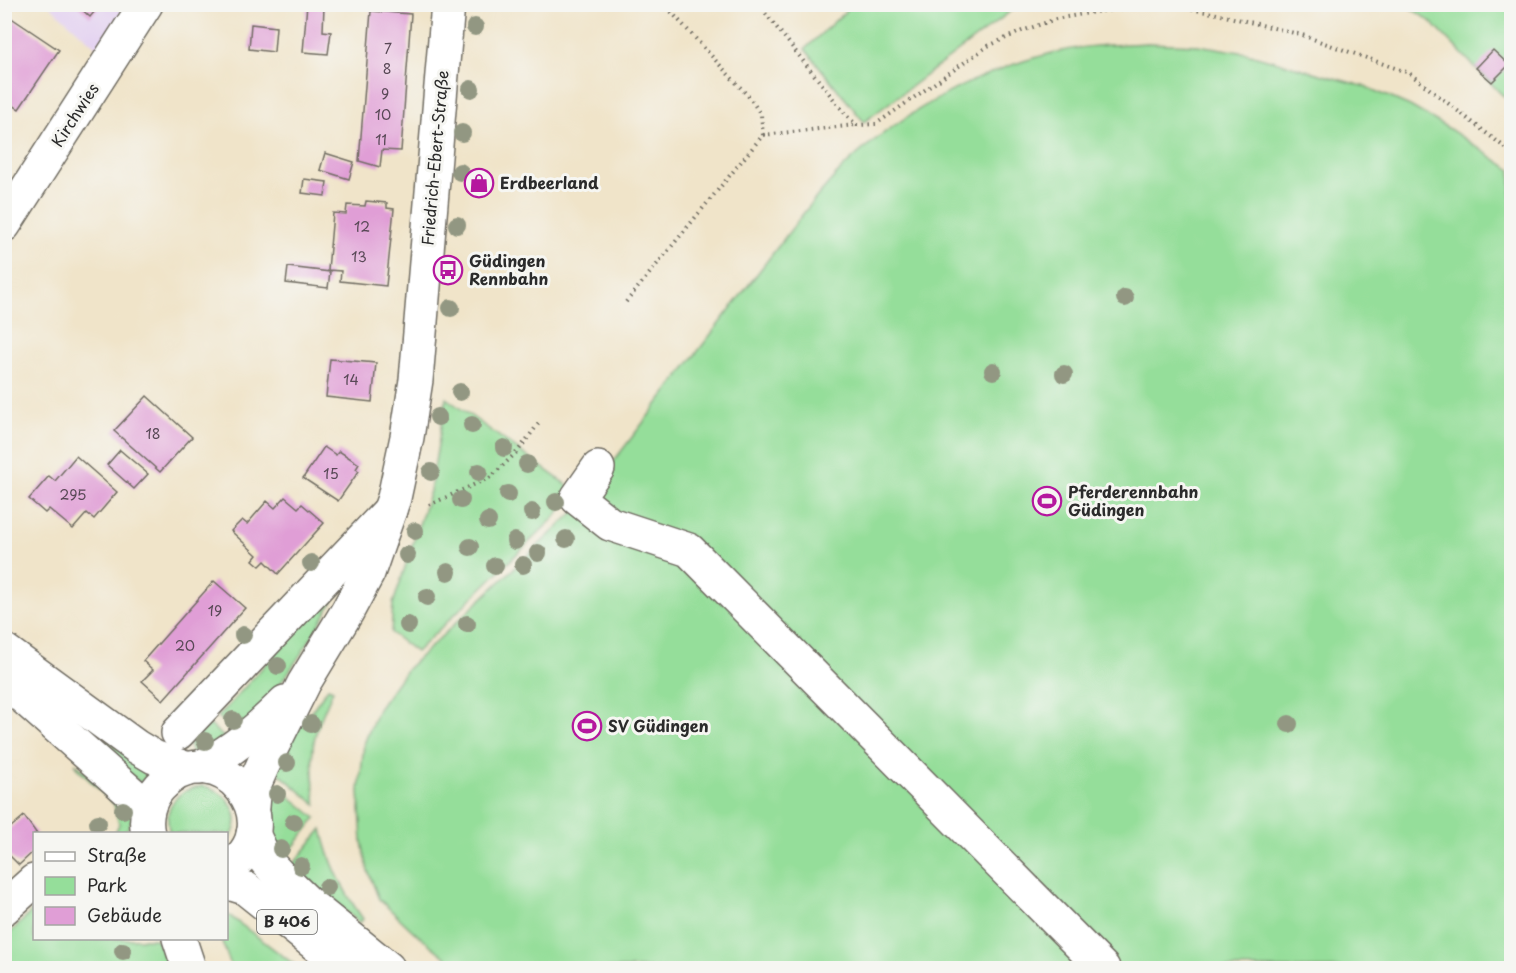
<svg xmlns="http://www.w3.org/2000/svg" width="1516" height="973" viewBox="0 0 1516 973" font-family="'Playpen Sans',sans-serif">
<rect width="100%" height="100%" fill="#f6f6f2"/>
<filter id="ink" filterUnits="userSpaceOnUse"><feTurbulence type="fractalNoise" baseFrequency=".0167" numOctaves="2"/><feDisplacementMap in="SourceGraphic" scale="12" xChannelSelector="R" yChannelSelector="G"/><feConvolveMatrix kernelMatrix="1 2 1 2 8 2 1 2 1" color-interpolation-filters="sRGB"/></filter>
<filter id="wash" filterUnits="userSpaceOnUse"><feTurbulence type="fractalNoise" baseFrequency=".008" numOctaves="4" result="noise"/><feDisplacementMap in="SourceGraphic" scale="24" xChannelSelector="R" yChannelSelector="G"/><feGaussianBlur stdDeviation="1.35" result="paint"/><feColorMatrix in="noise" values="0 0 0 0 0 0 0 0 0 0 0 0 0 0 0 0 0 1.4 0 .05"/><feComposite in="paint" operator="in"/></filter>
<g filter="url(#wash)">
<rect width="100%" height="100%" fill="#f0e4c9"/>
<polygon fill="#e4d3f1" points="49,5 127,5 98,49"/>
<g fill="#95de9a" stroke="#608462" stroke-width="1.5">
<polygon points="852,5 852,4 1019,5 864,122 805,49"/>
<polygon points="1406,5 1511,5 1511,104 1431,22"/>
<path d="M1147 43 1198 45 1246 53 1366 87 1410 106 1448 128 1511 170V968H459L414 932 379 899 368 871 362 842 359 791 364 744 378 709 407 669 577 509 803 214C813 201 824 188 835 176 890 118 975 72 1052 53 1083 45 1116 45 1147 43Z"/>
<polygon points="446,398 575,491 555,517 416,652 391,633 393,604 430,491"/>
<path d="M334 588 338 591C312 640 276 696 236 734L218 717Z"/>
<path d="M328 688 333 690C326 708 315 728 313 748 311 767 314 786 316 805L274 769 292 738Z"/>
<polygon points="88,724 143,770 146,776 141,783 78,737"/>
<polygon points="209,724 228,741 192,754 189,745"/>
<path d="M75 763 132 812C131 825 129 833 115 833L119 824 114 804 78 769Z"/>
<path d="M270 780 316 818 280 864C266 838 268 808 270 780Z"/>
<path d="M203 786C230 792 247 818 227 842L226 834 170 833C162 807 177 789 203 786Z"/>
<path d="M322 829C329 862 343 891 363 919L360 923 305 877 296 879 287 872Z"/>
<polygon points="34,909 34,938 156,939 169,967 5,968 5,938"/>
<polygon points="227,914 299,968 232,968 221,939 226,938"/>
</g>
<g id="blocks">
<g fill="#e09ed6">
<polygon points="76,4 101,4 90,17"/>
<polygon points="307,4 324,6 323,31 331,32 328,54 303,52"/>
<polygon points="371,11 411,14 401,151 382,150 380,167 359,161"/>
<polygon points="4,13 59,50 19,109 4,100"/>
<polygon points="251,24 276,27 274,52 249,49"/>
<polygon points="1493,50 1509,65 1492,82 1476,68"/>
<polygon points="325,153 354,162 349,179 320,170"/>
<polygon points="304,179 327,182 325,196 302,193"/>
<polygon points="366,201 387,203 387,208 394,209 386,286 340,281 341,271 328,270 333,213 346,214 347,205 365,206"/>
<polygon points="288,267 330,272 328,288 286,283"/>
<polygon points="330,359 376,363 372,402 326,397"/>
<polygon points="147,396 192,437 160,472 114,431"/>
<polygon points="324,447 336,455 339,451 359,464 356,469 359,471 338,501 303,478"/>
<polygon points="120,450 148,474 134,489 107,465"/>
<polygon points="76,456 117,492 94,519 87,513 73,529 49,509 45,513 29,499 49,476 55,481"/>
<polygon points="285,497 298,508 302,504 324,523 278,574 265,561 260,566 253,560 257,555 231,531 242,520 247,524 267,501 275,508"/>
<polygon points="214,581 245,608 163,700 142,681 153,670 143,661"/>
<polygon points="24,816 37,834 34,834 34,851 19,865 4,850 4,833"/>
</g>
</g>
</g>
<g filter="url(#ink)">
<use href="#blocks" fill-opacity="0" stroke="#706c62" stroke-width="1.5"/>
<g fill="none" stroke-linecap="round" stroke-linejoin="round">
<g stroke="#706c62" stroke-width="36">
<g id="minor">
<polyline points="4,225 146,4"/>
<polyline points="598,468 577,498 610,524 689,550 1103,968"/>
<polyline points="178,733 390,510"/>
<polyline points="4,908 34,881"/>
<polyline points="179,938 189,968"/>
</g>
</g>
<g stroke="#706c62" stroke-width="36">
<g id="major">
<polyline points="4,650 137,747 154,757 188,769"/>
<polyline points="4,680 148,808"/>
<path d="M199 768C234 750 258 729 285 702"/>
<polyline points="253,807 255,783 263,765 304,683 347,612 368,573 394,498 407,437 416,380 448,4"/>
<path d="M148 834C144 817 149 799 160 787 217 725 298 826 226 869"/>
<polyline points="253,834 266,861 279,875 310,905 388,968"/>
<polyline points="226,882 245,888 345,968"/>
</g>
</g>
<g stroke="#706c62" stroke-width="4" stroke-dasharray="1.5 4.5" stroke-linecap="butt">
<polyline points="758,4 847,116 857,125 876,124 988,46 1022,31 1056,19 1094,12 1132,8 1174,7 1213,13 1302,35 1409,73 1512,153"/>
<polyline points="763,135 856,125"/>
<polyline points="626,302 763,135 761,115 750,98 664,4"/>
<polyline points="429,505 491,477 518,451 539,423"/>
</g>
<use href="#minor" stroke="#fff" stroke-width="33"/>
<use href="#major" stroke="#fff" stroke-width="33"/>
</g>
<g fill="#929782">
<circle cx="475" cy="27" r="9"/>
<circle cx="471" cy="89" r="9"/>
<circle cx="462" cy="133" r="9"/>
<circle cx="460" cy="172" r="9"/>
<circle cx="457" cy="225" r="9"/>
<circle cx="454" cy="267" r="9"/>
<circle cx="1125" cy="298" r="9"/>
<circle cx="451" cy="308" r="9"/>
<circle cx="993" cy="371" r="9"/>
<circle cx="1064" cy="374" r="9"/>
<circle cx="460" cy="392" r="9"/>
<circle cx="438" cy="417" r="9"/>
<circle cx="472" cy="425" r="9"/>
<circle cx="504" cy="448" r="9"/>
<circle cx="527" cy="464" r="9"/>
<circle cx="431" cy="472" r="9"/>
<circle cx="479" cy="472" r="9"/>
<circle cx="508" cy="494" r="9"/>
<circle cx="461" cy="500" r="9"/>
<circle cx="556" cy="502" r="9"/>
<circle cx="532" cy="512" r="9"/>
<circle cx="488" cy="521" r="9"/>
<circle cx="415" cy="531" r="9"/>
<circle cx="566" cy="539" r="9"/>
<circle cx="515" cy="541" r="9"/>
<circle cx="470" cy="547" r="9"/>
<circle cx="538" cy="553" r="9"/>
<circle cx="407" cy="555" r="9"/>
<circle cx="311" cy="563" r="9"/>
<circle cx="523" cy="565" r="9"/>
<circle cx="495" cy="566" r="9"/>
<circle cx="448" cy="572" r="9"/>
<circle cx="427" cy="597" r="9"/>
<circle cx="467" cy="624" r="9"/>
<circle cx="408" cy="625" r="9"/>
<circle cx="243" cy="635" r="9"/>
<circle cx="278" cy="666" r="9"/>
<circle cx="233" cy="720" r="9"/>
<circle cx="311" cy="724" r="9"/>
<circle cx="1289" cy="724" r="9"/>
<circle cx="205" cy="741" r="9"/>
<circle cx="287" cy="763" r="9"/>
<circle cx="277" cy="794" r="9"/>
<circle cx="123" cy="810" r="9"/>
<circle cx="294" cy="822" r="9"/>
<circle cx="98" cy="823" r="9"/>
<circle cx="281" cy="849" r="9"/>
<circle cx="301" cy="866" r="9"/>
<circle cx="327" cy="887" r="9"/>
<circle cx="123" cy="951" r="9"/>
</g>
</g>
<defs>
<g id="shop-ring" transform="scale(1.5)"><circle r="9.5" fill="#f6f6f2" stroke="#b5179e" stroke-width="1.5"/><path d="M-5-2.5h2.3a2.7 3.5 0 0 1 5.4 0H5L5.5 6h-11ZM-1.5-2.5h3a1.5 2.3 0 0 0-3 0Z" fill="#b5179e"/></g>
<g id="bus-ring" transform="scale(1.5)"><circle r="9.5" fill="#f6f6f2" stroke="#b5179e" stroke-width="1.5"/><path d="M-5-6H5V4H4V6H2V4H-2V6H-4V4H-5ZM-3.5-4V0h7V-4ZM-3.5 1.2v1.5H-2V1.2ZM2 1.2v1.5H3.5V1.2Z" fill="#b5179e"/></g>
<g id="stadium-ring" transform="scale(1.5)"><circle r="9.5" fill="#f6f6f2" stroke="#b5179e" stroke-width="1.5"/><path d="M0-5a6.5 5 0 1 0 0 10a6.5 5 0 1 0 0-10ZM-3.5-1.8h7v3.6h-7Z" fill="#b5179e"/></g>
</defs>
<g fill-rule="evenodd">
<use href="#shop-ring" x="479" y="183"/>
<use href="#bus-ring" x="448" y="270"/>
<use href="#stadium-ring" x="1047" y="501"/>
<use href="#stadium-ring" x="587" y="726"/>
</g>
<g text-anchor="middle" stroke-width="6" stroke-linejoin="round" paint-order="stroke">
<g font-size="14" fill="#584856">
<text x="388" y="54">7</text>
<text x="387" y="74">8</text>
<text x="385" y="99">9</text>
<text x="383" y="120">10</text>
<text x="381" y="145">11</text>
<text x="362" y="232">12</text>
<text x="359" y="262">13</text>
<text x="351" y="385">14</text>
<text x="153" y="439">18</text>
<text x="331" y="479">15</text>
<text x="73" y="500">295</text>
<text x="215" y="616">19</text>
<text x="185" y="651">20</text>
</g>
<rect fill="#f6f6f2" stroke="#686867" stroke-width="1.5" x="257" y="910" width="60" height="24" rx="4.5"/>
<g font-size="15" font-weight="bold" fill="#2b2b2b">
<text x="287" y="927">B 406</text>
</g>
<g font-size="16" fill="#2b2b2b" stroke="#f6f6f2">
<text transform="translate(75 115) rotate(-57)" y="6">Kirchwies</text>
<text transform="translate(435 158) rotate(-85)" y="6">Friedrich-Ebert-Straße</text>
</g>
<g font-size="16" font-weight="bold" fill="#2b2b2b" stroke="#f6f6f2" text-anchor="start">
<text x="500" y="189">Erdbeerland</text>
<text x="469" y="267">Güdingen<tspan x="469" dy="18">Rennbahn</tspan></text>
<text x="1068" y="498">Pferderennbahn<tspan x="1068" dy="18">Güdingen</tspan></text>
<text x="608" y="732">SV Güdingen</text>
</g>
</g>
<rect width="1516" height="973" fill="none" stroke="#f6f6f2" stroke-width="24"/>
<rect x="33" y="832" width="195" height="108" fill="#f6f6f2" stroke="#a5a5a2" stroke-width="1.5"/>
<rect x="45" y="852" width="30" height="9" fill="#ffffff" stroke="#a5a5a2" stroke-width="1.5"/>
<text x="87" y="862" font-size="18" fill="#2b2b2b">Straße</text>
<rect x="45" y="877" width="30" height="18" fill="#95de9a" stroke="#a5a5a2" stroke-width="1.5"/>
<text x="87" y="892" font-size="18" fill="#2b2b2b">Park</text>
<rect x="45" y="907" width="30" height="18" fill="#e09ed6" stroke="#a5a5a2" stroke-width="1.5"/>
<text x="87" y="922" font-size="18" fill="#2b2b2b">Gebäude</text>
</svg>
